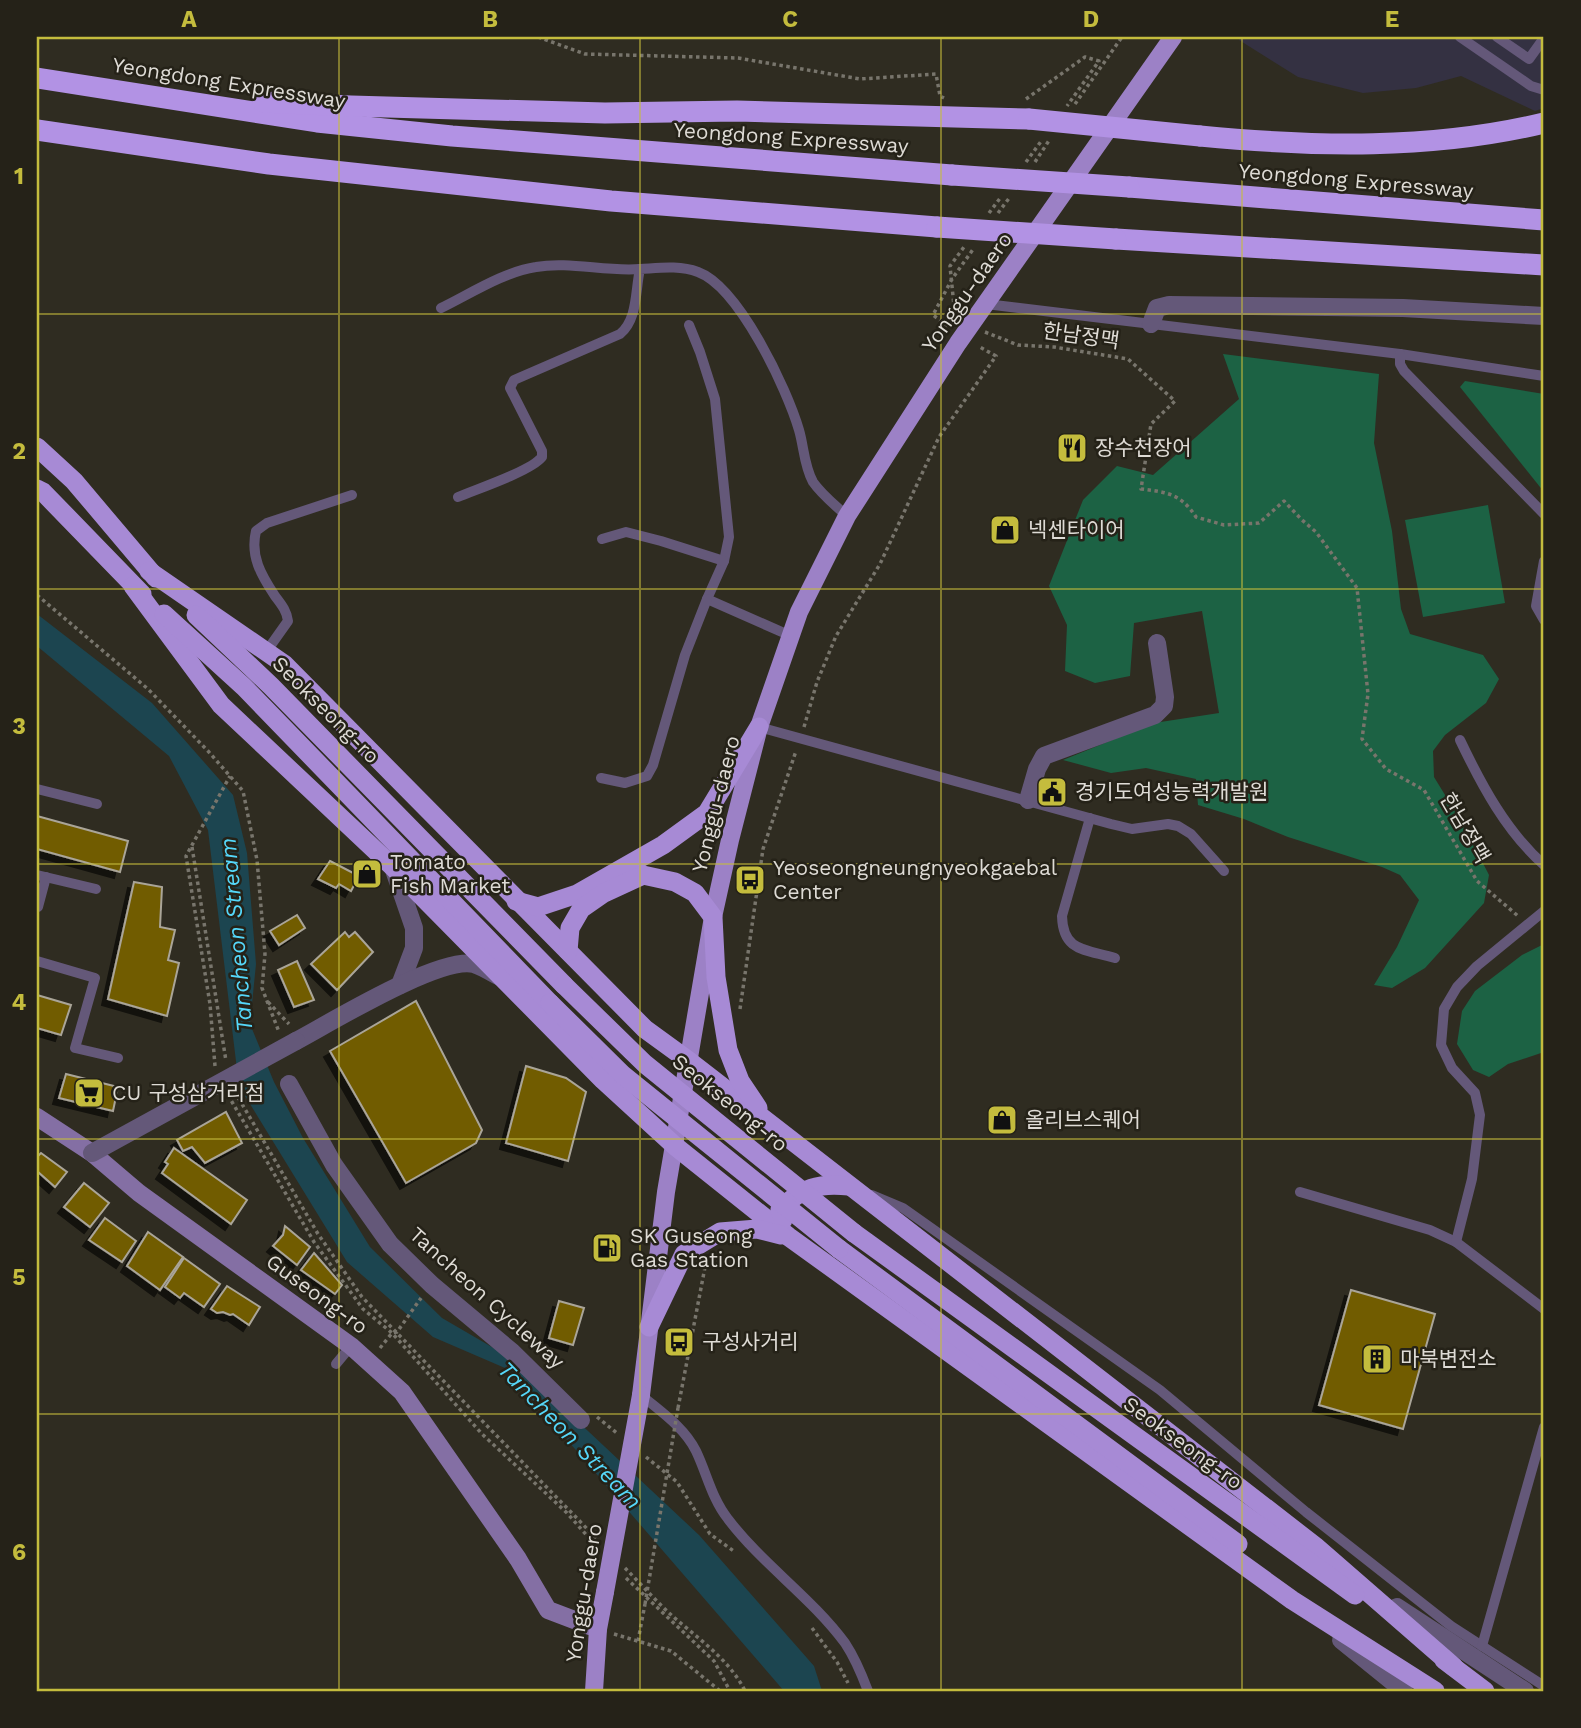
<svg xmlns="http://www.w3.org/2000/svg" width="1581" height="1728" viewBox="0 0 1581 1728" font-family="'Work Sans','Noto Sans KR',sans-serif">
<defs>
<filter id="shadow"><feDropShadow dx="-6" dy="6" stdDeviation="0" flood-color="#0009"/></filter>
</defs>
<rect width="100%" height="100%" fill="#2f2c21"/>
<polygon fill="#343142" points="1241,37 1544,37 1544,108 1535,111 1461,76 1416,88 1363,93 1298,77 1239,40"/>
<g fill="#1c6244">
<polygon points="1223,354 1379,374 1374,443 1392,531 1401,609 1410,634 1483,655 1499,679 1486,703 1445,735 1433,751 1434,777 1464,826 1489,875 1484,903 1425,968 1392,988 1374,985 1397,947 1419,900 1400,875 1382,867 1288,837 1244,819 1198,805 1196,779 1146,768 1111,773 1063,760 1154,723 1219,713 1202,611 1134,623 1130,676 1095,683 1065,671 1067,625 1049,586 1083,500 1117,466 1153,475 1239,399"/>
<polygon points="1465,381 1544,394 1544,492 1460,387"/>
<polygon points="1488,505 1505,603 1423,617 1405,520"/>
<polygon points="1544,944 1544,1052 1508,1064 1489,1077 1473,1070 1457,1044 1462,1011 1475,991 1522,955"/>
</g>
<polygon fill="#1c4550" points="37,614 152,703 233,795 247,853 256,964 250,1024 274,1082 303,1138 370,1247 442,1318 509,1357 699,1535 814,1666 822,1691 784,1691 505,1368 433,1337 347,1262 239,1086 208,830 169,756 37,646"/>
<g fill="#715b02" stroke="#aaa598" stroke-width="2" filter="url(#shadow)">
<polygon points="37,816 128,841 120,872 37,849"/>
<polygon points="330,861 359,876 351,891 339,884 336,888 318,879"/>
<polygon points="134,882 162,887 160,927 175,930 168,960 179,963 167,1016 108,999"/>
<polygon points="297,915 305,928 279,945 270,931"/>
<polygon points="345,932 349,937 355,932 373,952 337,990 311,964"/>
<polygon points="297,961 314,1000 294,1007 278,970"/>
<polygon points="37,995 71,1005 61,1035 37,1028"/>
<polygon points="416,1001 482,1130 476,1143 406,1183 330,1051"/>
<polygon points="526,1066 566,1078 586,1092 568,1161 506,1143"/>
<polygon points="66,1074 118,1087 113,1111 59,1098"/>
<polygon points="226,1112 242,1143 205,1163 192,1147 183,1151 177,1140"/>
<polygon points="174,1148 247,1200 231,1224 162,1173 168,1164 165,1162"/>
<polygon points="41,1153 67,1172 55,1187 37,1171 37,1157"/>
<polygon points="84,1183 109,1203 90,1227 64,1207"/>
<polygon points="105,1218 136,1241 122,1262 89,1240"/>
<polygon points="285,1226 310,1247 297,1265 273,1246 283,1235"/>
<polygon points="148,1232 183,1257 160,1290 127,1266"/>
<polygon points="314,1253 342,1285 335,1294 301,1270"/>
<polygon points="184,1258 220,1284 204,1307 184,1293 180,1298 165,1287"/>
<polygon points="227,1286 260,1307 249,1325 233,1314 230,1315 223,1312 217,1313 211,1309"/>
<polygon points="1351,1290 1435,1314 1403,1429 1319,1405"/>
<polygon points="559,1301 584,1308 573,1345 549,1338"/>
</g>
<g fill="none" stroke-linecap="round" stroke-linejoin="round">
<g stroke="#78756c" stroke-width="3.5" stroke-dasharray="3.5 3.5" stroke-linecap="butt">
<polyline points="538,37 585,54 738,58 860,79 936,74 940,96 944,98"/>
<polyline points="1026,99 1085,57 1099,61 1067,106"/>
<polyline points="1075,104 1122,37"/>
<polyline points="1026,162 1042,140"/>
<polyline points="1035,162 1050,139"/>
<polyline points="989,213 1001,197"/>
<polyline points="998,213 1010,197"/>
<polyline points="955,316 950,266 964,247"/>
<polyline points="948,326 933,315 952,279 974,248"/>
<path d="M985 332 1018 345 1054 347 1128 359 1175 401 1151 424 1141 489C1167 492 1181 494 1196 517L1224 525 1259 523 1284 501 1302 520 1316 532 1357 588 1368 694 1362 739 1386 769 1424 790 1477 881 1518 916"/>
<polyline points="37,595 148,689 208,751 243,791 257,860 265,954 262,988 279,1032"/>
<polyline points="804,727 817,682 836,636 880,564 939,437 996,356 978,346"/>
<polyline points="192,847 226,1061"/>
<polyline points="268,1002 289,1024"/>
<polyline points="740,1009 763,849 796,751"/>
<polyline points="215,1066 210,1004 186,856 230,776"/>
<polyline points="235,1092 318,1234 362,1297 598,1540"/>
<polyline points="228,1095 314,1242 363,1309 392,1333 482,1434 567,1513 597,1547"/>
<polyline points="380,1348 392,1333 397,1332 421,1298"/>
<polyline points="678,1408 706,1262"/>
<polyline points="597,1417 618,1434"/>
<polyline points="646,1457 677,1482 710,1534 735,1552"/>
<path d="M625 1568C639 1582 653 1598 668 1612 694 1636 729 1658 745 1691"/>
<polyline points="626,1578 714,1661 730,1691"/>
<polyline points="812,1628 837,1662 848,1683"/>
<polyline points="614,1634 671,1651 720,1691"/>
<polyline points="638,1641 645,1604"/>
</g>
<g stroke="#645879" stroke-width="10">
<polyline points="1460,37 1531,86 1544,90"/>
<polyline points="1497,37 1529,59 1544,38"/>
<polyline points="986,304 1400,354 1544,376"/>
<path d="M441 308C470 294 503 272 536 267 569 261 606 272 640 269"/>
<polyline points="689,325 700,352 715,399 729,537 724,561 707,599 791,636"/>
<polyline points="1400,354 1400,364 1404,371 1544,514"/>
<path d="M458 497C477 489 531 471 542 457V451L510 388 514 380 620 334C638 319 635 291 640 269 659 268 679 265 698 272 739 287 787 389 799 430 804 447 804 466 813 482 822 495 835 505 847 516"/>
<polyline points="602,539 626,532 661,541 724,561"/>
<polyline points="1544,561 1536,606 1544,620"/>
<path d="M266 652 288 621C287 611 281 604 275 596 261 575 250 556 256 531L267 523 352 495"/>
<polyline points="759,727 1111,824 1132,829 1168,824 1178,826 1191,834 1224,871"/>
<path d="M1460 740C1482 786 1506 831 1544 865"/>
<polyline points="601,778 625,783 647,776 653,765 685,655 707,599"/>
<polyline points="37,789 97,804"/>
<path d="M1090 818 1062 916C1063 952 1085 949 1115 958"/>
<polyline points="37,875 96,889"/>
<polyline points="38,907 46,877"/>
<polyline points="37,961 95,978 75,1048 118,1058"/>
<polyline points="1300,1192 1430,1230 1456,1242 1544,1309"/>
<polyline points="872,1195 903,1208 1160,1390 1306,1512 1451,1626 1544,1686"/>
<polyline points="1456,1242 1472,1179 1480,1115 1475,1093 1452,1068 1441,1045 1444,1009 1457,987 1477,966 1544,911"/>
<polyline points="336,1364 351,1346"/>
<path d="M641 1395C661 1412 684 1427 696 1451 707 1474 712 1499 728 1519 762 1564 811 1597 845 1643 855 1658 862 1675 868 1691"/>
<polyline points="1482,1646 1544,1427"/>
</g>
<g stroke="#645879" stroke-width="18">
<polyline points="1151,324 1157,308 1169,305 1403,308 1544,316"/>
<polyline points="1028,800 1037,769 1044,756 1155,715 1164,706 1165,697 1157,643"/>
<polyline points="289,1084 334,1165 390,1244 432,1285 512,1352 581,1420"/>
</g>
<g stroke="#645879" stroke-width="18">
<polyline points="393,867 414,928 414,948 400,985"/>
<path d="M296 1041C330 1023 439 956 474 964 481 966 491 972 498 976"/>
<polyline points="1397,1607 1525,1691"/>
<polyline points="1341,1640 1404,1691"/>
</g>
<polyline stroke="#846fa4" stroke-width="18" points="37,1117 92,1153 139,1193 351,1346 402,1392 518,1559 548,1610 598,1629"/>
<g stroke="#9c81c6" stroke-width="18">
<polyline points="641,1395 666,1192 713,917 730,840 759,727 799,612 847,516 958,343 1173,37"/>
<polyline points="594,1691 598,1629 605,1592"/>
</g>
<g stroke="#a78ad5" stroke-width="19">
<polyline points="37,447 74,481 156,578"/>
<polyline points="37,489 43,492 142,594"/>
<polyline points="149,571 284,664 645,1029 689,1061 1315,1546 1454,1667"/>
<polyline points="133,586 221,705 393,867 603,1080 675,1146 789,1237 1292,1600 1435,1691"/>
<polyline points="164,614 244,687 550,1003"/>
<polyline points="196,615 271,686 564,985"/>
<polyline points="516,901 538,907 577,894 663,845 707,813 759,727"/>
<polyline points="568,951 570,928 581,909 604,893 643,875 675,882 695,893 713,917 716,977 728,1050 740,1081 758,1108"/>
<path d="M783 1220 780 1210C801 1187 819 1183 849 1186"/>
<polyline points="854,1233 1355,1595"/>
<polyline points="839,1249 1238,1544"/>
<polyline points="649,1327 684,1254 720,1232 757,1229 781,1235"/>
<polyline points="1444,1660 1485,1691"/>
</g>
<g stroke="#b292e4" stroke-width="21">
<polyline points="37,78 317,122 452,136 952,175"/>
<polyline points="263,102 351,106 605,113 737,111 1029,119"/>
<polyline points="37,130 269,164 611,201 937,227"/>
<path d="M1200 136C1315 147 1432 150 1544 123"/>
<polyline points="1129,187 1544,220"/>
<polyline points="1116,239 1544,265"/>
</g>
<polyline stroke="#78756c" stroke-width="3.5" stroke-dasharray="3.5 3.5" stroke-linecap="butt" points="645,1604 678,1408"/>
<polyline stroke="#645879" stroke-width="18" points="92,1153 296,1041"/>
<polyline stroke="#9c81c6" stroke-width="18" points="605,1592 641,1395"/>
<g stroke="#a78ad5" stroke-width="19">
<polyline points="564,985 645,1064 854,1233"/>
<polyline points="550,1003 623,1075 839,1249"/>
</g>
<g stroke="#b292e4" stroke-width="21">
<polyline points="1029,119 1200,136"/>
<polyline points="952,175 1129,187"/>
<polyline points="937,227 1116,239"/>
</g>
</g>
<path fill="none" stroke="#c4bc3d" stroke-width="2" stroke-opacity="0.55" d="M339 37V1691M640 37V1691M941 37V1691M1242 37V1691M37 314H1544M37 589H1544M37 864H1544M37 1139H1544M37 1414H1544"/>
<defs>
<g id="restaurant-square" transform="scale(1.575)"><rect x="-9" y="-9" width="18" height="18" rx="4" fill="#c4bc3d" stroke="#252218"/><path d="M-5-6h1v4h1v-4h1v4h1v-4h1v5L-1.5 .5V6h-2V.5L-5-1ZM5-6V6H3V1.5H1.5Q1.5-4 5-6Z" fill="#111"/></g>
<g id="shop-square" transform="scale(1.575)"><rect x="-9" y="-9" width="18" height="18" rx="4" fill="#c4bc3d" stroke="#252218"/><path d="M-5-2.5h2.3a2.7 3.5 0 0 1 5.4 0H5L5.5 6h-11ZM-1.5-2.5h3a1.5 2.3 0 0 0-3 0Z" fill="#111"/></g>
<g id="civic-square" transform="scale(1.575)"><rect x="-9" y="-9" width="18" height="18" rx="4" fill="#c4bc3d" stroke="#252218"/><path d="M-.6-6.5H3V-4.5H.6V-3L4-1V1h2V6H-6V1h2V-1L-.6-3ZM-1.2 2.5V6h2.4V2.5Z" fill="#111"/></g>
<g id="bus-square" transform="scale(1.575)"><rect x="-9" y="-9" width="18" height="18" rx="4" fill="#c4bc3d" stroke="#252218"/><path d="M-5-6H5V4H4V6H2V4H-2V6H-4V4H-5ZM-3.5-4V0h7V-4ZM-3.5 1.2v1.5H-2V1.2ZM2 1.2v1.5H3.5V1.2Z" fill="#111"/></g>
<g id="supermarket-square" transform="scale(1.575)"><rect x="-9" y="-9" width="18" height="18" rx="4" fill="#c4bc3d" stroke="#252218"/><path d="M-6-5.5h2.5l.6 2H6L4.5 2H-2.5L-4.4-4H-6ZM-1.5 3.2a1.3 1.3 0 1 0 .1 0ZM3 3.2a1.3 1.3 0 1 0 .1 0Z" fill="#111"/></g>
<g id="fuel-square" transform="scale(1.575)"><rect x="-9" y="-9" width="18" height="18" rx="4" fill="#c4bc3d" stroke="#252218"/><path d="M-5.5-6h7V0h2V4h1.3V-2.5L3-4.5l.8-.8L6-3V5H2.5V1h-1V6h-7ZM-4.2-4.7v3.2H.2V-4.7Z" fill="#111"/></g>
<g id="building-square" transform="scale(1.575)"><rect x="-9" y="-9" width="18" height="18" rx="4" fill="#c4bc3d" stroke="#252218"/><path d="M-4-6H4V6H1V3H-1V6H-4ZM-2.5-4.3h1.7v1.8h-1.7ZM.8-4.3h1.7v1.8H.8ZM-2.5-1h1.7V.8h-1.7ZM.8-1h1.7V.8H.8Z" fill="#111"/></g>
</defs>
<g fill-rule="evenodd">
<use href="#restaurant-square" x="1072" y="448"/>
<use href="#shop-square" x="1005" y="530"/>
<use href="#civic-square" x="1052" y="792"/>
<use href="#shop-square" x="367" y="874"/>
<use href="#bus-square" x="750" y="880"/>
<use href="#supermarket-square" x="89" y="1093"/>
<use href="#shop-square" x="1002" y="1120"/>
<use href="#fuel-square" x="607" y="1248"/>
<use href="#bus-square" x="679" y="1342"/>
<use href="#building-square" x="1377" y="1359"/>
</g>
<g text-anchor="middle" stroke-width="5" stroke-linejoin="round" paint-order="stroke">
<g font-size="21" fill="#dedbd5" stroke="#252218">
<text transform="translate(229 83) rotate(9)" y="7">Yeongdong Expressway</text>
<text transform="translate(791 138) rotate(4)" y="7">Yeongdong Expressway</text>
<text transform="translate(1356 181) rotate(5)" y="7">Yeongdong Expressway</text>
<text transform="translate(967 292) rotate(-55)" y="7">Yonggu-daero</text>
<text transform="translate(1081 336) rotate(8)" y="7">한남정맥</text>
<text transform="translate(326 710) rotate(45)" y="7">Seokseong-ro</text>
<text transform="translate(716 804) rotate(-76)" y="7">Yonggu-daero</text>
<text transform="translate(1465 828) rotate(60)" y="7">한남정맥</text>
<text transform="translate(730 1103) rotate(39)" y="7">Seokseong-ro</text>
<text transform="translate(317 1294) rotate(36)" y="7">Guseong-ro</text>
<text transform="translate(487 1298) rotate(42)" y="7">Tancheon Cycleway</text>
<text transform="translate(1183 1443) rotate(36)" y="7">Seokseong-ro</text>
<text transform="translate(584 1593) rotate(-81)" y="7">Yonggu-daero</text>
</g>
<g font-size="21" fill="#dedbd5" stroke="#252218" text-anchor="start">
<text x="1095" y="455">장수천장어</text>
<text x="1028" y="537">넥센타이어</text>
<text x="1075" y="799">경기도여성능력개발원</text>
<text x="390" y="869">Tomato<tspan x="390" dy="24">Fish Market</tspan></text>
<text x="773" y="875">Yeoseongneungnyeokgaebal<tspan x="773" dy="24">Center</tspan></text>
<text x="112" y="1100">CU 구성삼거리점</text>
<text x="1025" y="1127">올리브스퀘어</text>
<text x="630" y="1243">SK Guseong<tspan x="630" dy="24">Gas Station</tspan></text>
<text x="702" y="1349">구성사거리</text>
<text x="1400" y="1366">마북변전소</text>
</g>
<g font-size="23" font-style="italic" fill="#55d7f9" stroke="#252218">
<text transform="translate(236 935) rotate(-95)" y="8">Tancheon Stream</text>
<text transform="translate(570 1435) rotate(46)" y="8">Tancheon Stream</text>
</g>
</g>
<rect width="1581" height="1728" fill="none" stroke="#252218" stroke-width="77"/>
<rect x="38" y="38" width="1504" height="1652" fill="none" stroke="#c4bc3d" stroke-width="2.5"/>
<g font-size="23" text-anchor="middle" font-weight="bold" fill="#c4bc3d">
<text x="189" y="27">A</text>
<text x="490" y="27">B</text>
<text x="790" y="27">C</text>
<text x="1091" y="27">D</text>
<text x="1392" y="27">E</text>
<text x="19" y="184">1</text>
<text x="19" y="459">2</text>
<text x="19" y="734">3</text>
<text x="19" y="1010">4</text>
<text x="19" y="1285">5</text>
<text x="19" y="1560">6</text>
</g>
</svg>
